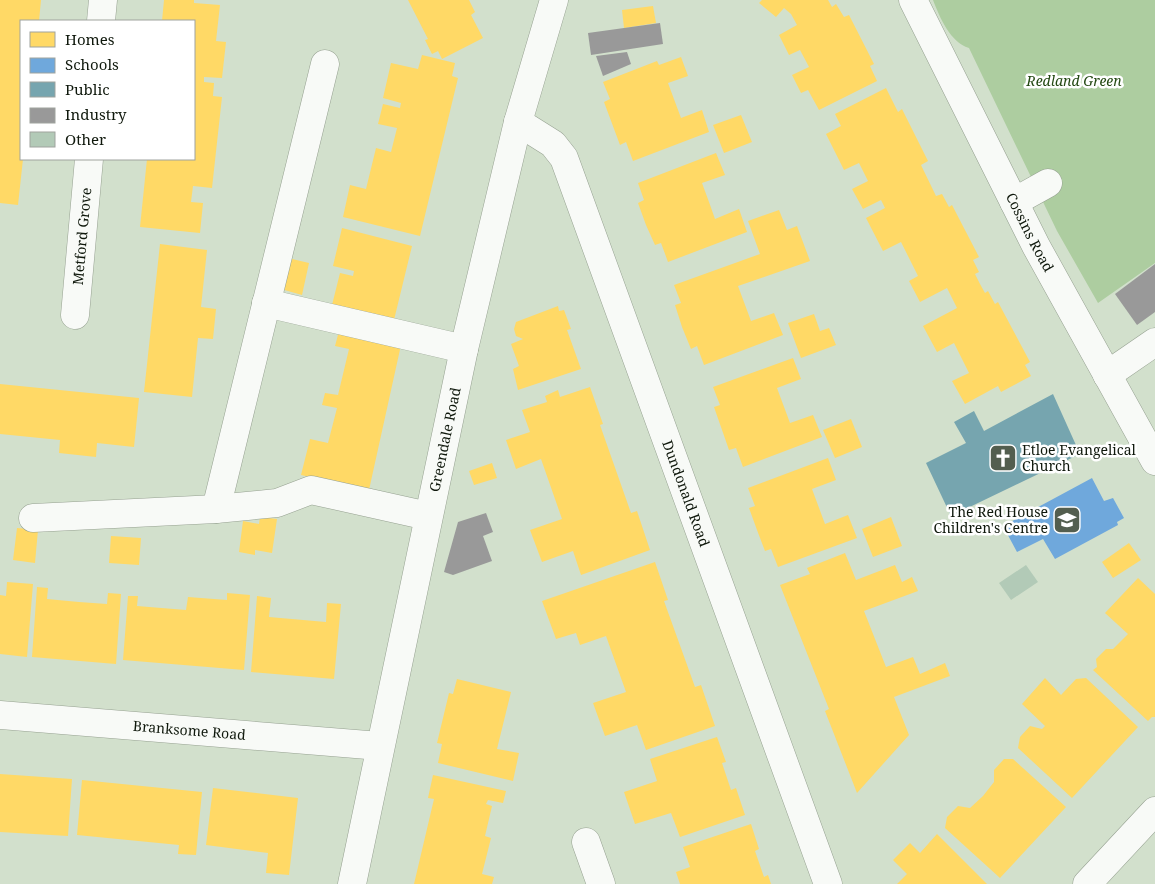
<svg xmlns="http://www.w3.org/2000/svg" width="1155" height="884" viewBox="0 0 1155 884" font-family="'Noto Serif',serif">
<rect width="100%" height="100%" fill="#d2e0cc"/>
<path fill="#adcda0" d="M933 0H1155V263L1098 303 1057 231 969 48C950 42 940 18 933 0Z"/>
<g fill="#ffd966">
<polygon points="0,0 41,0 39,21 21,21 21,159 23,159 18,205 0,203"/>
<polygon points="164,0 194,0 194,3 220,5 216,41 226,42 222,78 204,77 204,82 214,83 213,96 222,97 212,188 193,186 191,202 203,203 200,233 140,227 147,159 194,159 194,21 162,21"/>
<polygon points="408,0 469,0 475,12 471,15 483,38 442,59 438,51 432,54 425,40 428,39"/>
<polygon points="762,0 828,0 832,7 836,4 844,17 849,15 874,64 870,66 877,81 819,110 808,90 801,93 792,75 809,67 800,50 789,55 779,35 797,25 791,14 784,8 776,17 759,3"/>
<polygon points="653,6 656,23 624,28 622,10"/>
<polygon points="422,55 455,63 452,76 458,78 420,236 343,217 350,185 366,189 376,148 391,152 397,128 378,124 383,104 400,108 401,103 383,98 391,63 418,69"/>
<polygon points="681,57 688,76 668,83 681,118 702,110 709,132 633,161 626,142 620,145 604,102 610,99 603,82 657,61 659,65"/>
<polygon points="886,88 898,112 902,109 928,161 921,165 936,196 942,194 949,207 952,205 979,257 973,260 979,272 975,274 980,284 985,293 988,291 995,304 998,302 1030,362 1025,365 1031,376 1001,392 998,386 965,404 952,381 969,373 954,343 937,352 923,326 957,308 947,288 920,302 909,281 918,276 901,242 883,251 866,218 885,208 881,200 863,209 852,189 868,181 859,163 844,170 826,134 841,126 835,114"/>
<polygon points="741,115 752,142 724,153 713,125"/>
<polygon points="716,153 725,175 702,183 709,202 715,219 739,209 747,232 668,262 661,243 655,245 646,225 638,203 644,200 638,183"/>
<polygon points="779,210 787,230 797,226 810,261 738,286 751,321 774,313 783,335 704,365 697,346 691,349 682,327 675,305 681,303 674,285 760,254 748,221"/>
<polygon points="342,228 412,246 394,320 332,305 340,273 353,276 354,271 333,266"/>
<polygon points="160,244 207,250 201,307 216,309 213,339 198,338 192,397 144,392"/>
<polygon points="288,258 309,263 302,295 281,289"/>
<polygon points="558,306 559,311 564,310 571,329 567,330 581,369 518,390 513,369 519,366 511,344 523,339 516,336 514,329 516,322"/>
<polygon points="814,314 820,331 829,328 836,345 801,358 788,323"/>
<polygon points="339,331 401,345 369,490 301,475 310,439 328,443 337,408 322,405 325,393 338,395 349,349 335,346"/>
<polygon points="793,358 801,379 777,388 790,423 813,415 822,437 743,467 736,448 729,450 714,407 720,405 713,387"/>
<polygon points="0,384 139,398 134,447 97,443 96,457 59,453 60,440 0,434"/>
<polygon points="590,387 603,424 600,425 631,513 637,511 650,550 581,575 573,551 542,562 530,530 562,519 541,459 516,469 506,440 530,432 522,410 547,402 545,396 558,390 560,397"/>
<polygon points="851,419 862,447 835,458 823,430"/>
<polygon points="828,458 836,480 812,489 825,524 848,515 857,538 778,567 771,549 765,551 757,530 749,508 755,506 748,488"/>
<polygon points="492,463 497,478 474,485 469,471"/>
<polygon points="260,517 277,519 272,553 255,550 255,555 239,552 243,521 259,524"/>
<polygon points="891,517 902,546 873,557 862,529"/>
<polygon points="17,528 38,530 35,563 13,560"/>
<polygon points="111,536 141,538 139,565 109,563"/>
<polygon points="1129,543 1141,560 1113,578 1102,562"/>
<polygon points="845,553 856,580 895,565 902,582 912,577 918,591 864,611 886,667 913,657 920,674 945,663 950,676 894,697 909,735 857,793 825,711 829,709 780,585 810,574 807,568"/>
<polygon points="655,562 668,600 664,601 695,687 701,685 715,726 646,750 637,725 605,736 593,703 626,692 606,636 580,645 576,633 556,639 542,601"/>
<polygon points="1138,578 1155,594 1155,717 1152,717 1148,721 1093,670 1097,667 1096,659 1106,649 1113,649 1128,634 1105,613"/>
<polygon points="7,582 33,584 27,657 0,654 0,595 6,596"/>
<polygon points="37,587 48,588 47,599 79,602 107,604 108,593 121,594 116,664 32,657"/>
<polygon points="227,593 250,595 244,670 123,660 128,596 138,596 137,606 186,610 188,597 227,600"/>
<polygon points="257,596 271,598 269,617 326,622 327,603 341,604 334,679 251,672"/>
<polygon points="1045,678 1061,695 1076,679 1086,678 1138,727 1072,798 1018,748 1020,737 1030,726 1042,729 1045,726 1022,704"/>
<polygon points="457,679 511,692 497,749 519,753 513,781 438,763 442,744 437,743 449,693 453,694"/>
<polygon points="717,737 726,762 722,763 731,790 736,788 745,815 680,837 671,813 635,824 624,792 657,781 650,759"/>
<polygon points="1004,759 1013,759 1066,807 1000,878 945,828 947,817 958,806 970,808 983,796 994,782 994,770"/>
<polygon points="0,774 72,779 68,836 0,832"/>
<polygon points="433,775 506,791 503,803 488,800 486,804 492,806 485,836 491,838 482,874 494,877 492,884 414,884 434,799 428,798"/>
<polygon points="82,780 202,792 196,855 178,854 179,845 77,835"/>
<polygon points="213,788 298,798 289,875 266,873 268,853 206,845"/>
<polygon points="751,824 759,849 755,851 764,877 768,875 771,884 680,884 676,872 690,867 683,847"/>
<polygon points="937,834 987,884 897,884 907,874 893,860 910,843 920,853"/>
</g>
<polygon fill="#6fa8dc" points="1092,478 1104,501 1113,498 1124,518 1117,522 1118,525 1055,559 1043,539 1017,552 1003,526"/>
<polygon fill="#76a5af" points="1053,394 1080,454 951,516 926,463 966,443 954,422 974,411 984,431"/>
<g fill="#999">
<polygon points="660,23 663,44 591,55 588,33"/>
<polygon points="627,52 631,64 603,76 596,56"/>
<polygon points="1155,264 1155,312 1137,325 1115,294"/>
<polygon points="486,513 493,532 483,536 492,561 453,575 444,572 458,522"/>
</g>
<polygon fill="#b2cab7" points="1026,565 1038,582 1011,600 999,583"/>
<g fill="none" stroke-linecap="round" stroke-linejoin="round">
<g stroke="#96a191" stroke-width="29">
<g id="minor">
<path id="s1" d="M913 0 1036 246 1155 461"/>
<polyline points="101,21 103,0"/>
<path id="s2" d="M518 122 553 144 564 158 828 884"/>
<polyline points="1014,202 1048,183"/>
<polyline points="266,303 464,349"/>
<path id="s3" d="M75 315 89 159"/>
<polyline points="1107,375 1155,342"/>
<polyline points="216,509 325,64"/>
<polyline points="33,518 216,509 277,503 311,490 428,516"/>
<path id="s4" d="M0 715 380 746"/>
<polyline points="586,842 601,884"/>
<path id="s5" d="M352 884 464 349 518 122 554 0"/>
</g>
</g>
<g stroke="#96a191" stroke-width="29">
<polyline id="major" points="1087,884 1155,811"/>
</g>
<use href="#minor" stroke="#f8faf7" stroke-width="28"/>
<use href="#major" stroke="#f8faf7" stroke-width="28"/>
</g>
<defs>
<g id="church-square" transform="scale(1.4375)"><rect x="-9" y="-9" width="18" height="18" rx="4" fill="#535e4f" stroke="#fff"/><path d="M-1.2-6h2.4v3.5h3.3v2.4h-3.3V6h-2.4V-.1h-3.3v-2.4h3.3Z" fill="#fff"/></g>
<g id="school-square" transform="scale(1.4375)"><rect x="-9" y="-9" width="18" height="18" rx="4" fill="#535e4f" stroke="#fff"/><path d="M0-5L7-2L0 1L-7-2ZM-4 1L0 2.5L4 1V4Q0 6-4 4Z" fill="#fff"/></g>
</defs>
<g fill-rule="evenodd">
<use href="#church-square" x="1003" y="458"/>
<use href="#school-square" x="1067" y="520"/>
</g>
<g text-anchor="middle" stroke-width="5" stroke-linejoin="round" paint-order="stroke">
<g font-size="14" font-style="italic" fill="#244913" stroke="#fff">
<text x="1074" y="86">Redland Green</text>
</g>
<g font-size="14" fill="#0f180c" stroke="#fff">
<text dy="5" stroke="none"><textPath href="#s1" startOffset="260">Cossins Road</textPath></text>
<text dy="5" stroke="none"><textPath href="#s3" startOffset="79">Metford Grove</textPath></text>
<text dy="5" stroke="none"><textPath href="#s5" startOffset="454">Greendale Road</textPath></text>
<text dy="5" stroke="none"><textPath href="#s2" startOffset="416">Dundonald Road</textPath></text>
<text dy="5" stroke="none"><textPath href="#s4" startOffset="190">Branksome Road</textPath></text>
</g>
<g font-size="14" fill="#0f180c" stroke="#fff" text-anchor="start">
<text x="1022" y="455">Etloe Evangelical<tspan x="1022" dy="16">Church</tspan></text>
<text x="1048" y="517" text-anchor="end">The Red House<tspan x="1048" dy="16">Children's Centre</tspan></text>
</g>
</g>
<rect x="20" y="20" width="175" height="140" fill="#ffffff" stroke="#9fa39e"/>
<rect x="30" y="32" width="25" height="15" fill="#ffd966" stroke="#9fa39e"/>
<text x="65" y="45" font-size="15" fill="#0f180c">Homes</text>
<rect x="30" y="58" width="25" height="15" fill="#6fa8dc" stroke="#9fa39e"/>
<text x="65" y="70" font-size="15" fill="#0f180c">Schools</text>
<rect x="30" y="82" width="25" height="15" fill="#76a5af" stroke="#9fa39e"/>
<text x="65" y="95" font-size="15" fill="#0f180c">Public</text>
<rect x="30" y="108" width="25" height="15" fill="#999999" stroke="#9fa39e"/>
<text x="65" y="120" font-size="15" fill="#0f180c">Industry</text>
<rect x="30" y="132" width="25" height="15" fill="#b2cab7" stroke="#9fa39e"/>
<text x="65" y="145" font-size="15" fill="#0f180c">Other</text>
</svg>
